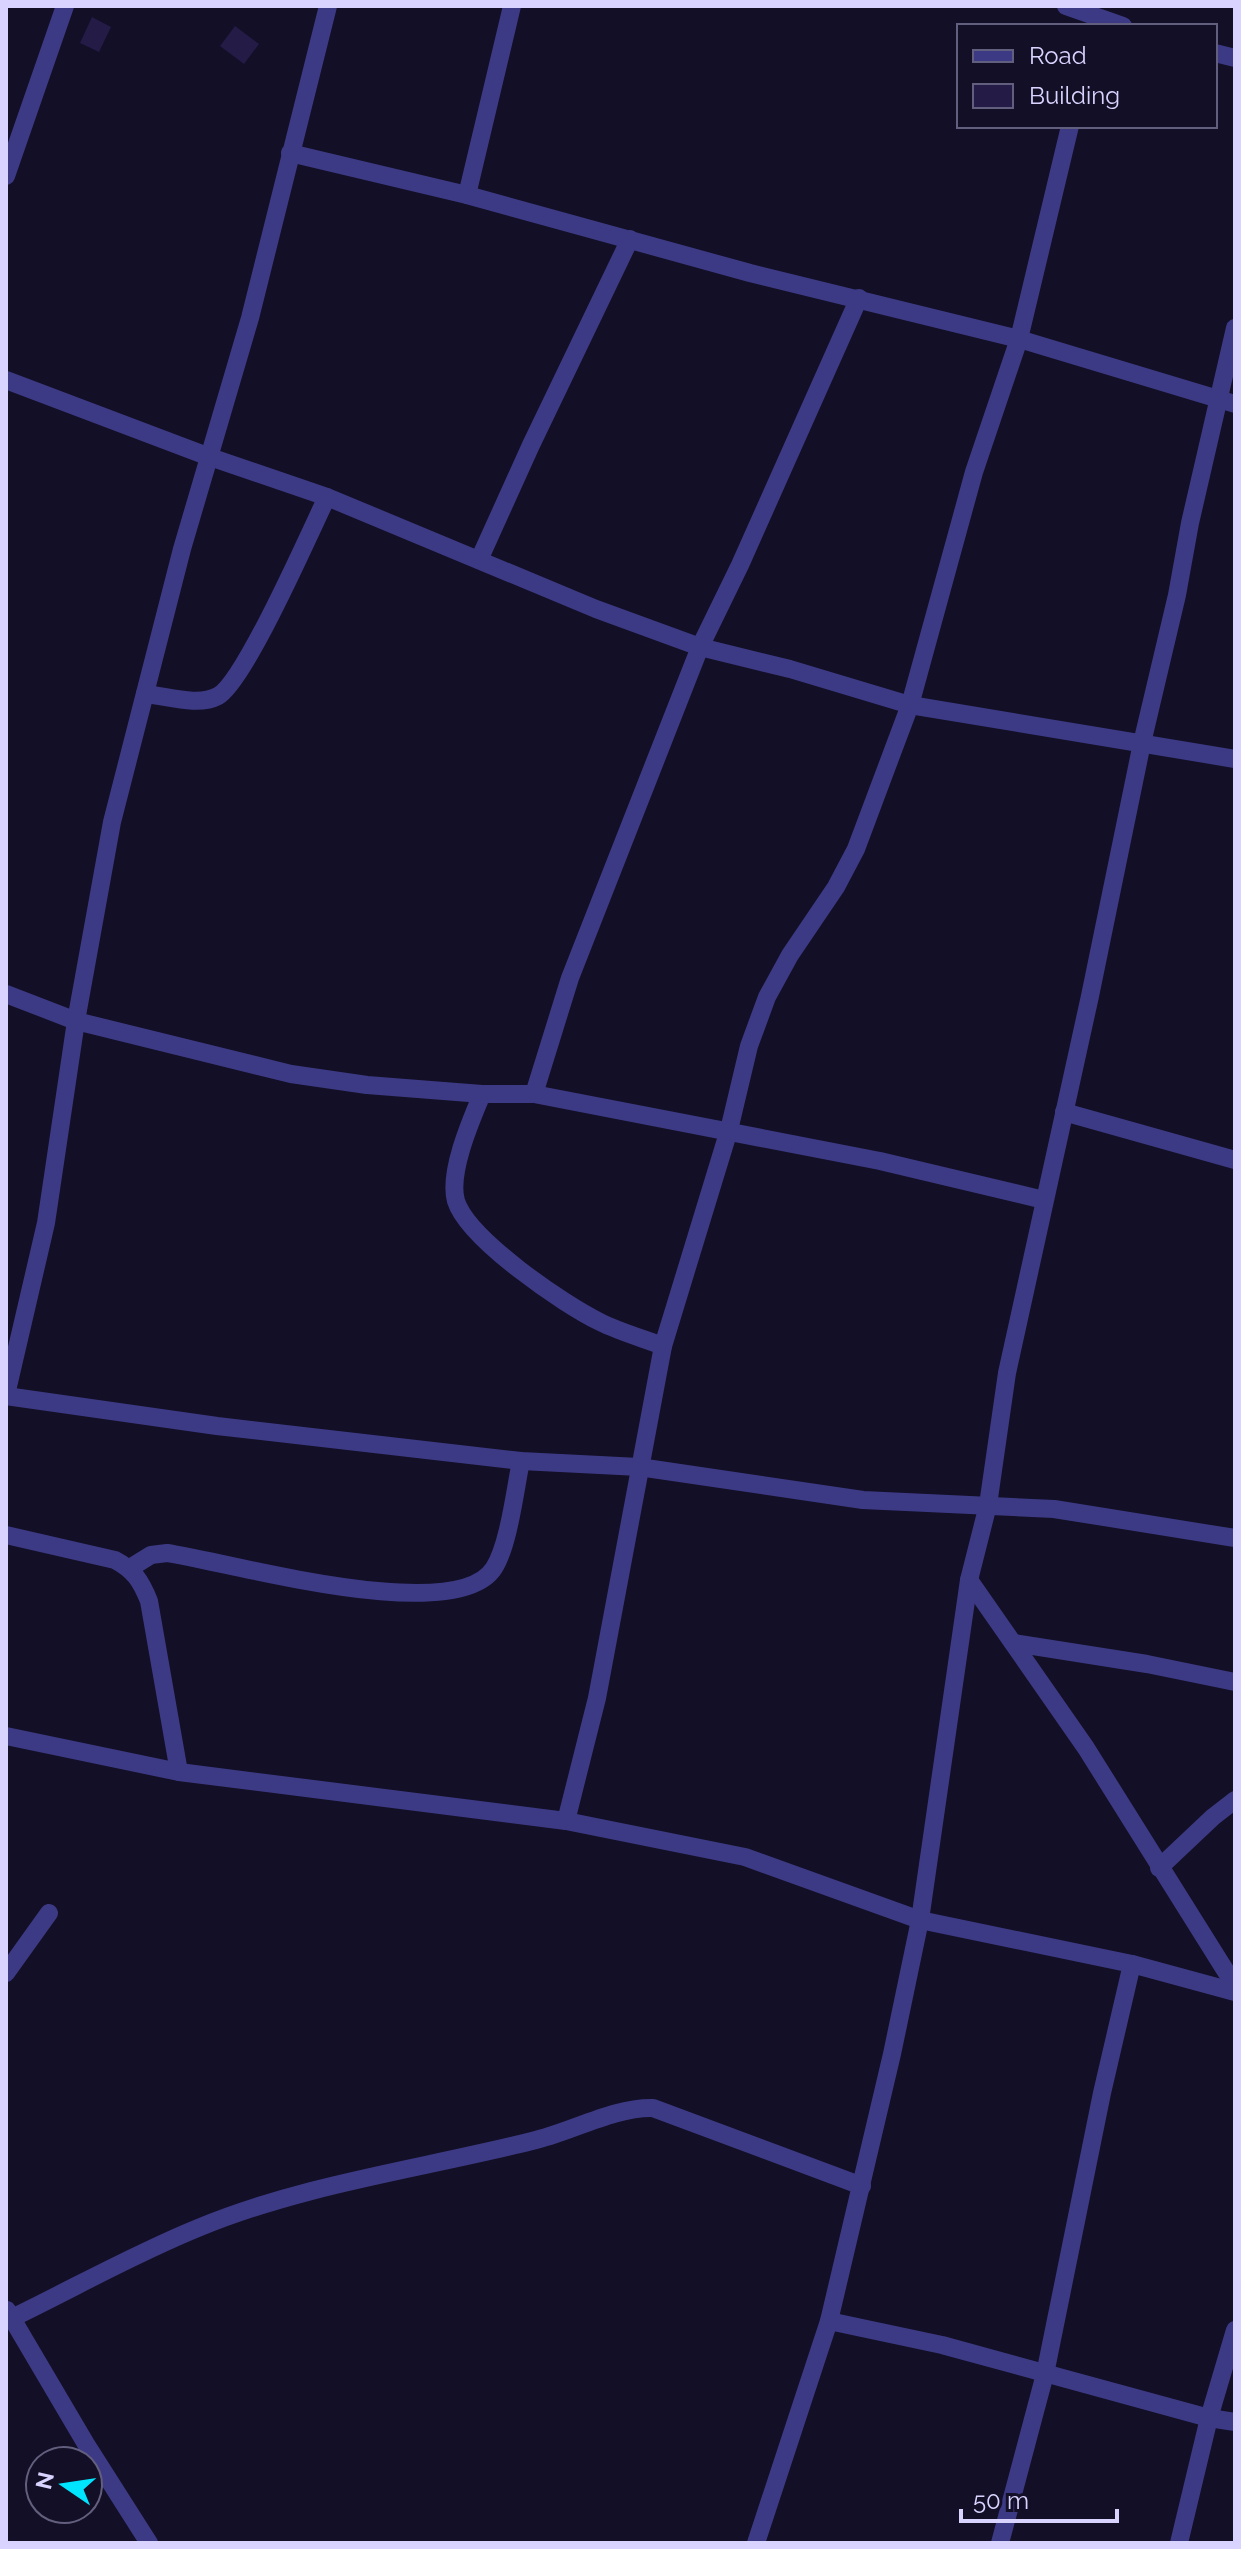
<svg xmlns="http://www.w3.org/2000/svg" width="1241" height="2549" viewBox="0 0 1241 2549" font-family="Raleway,sans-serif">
<rect width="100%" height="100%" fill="#130f26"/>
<g fill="#241b47">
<polygon points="92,17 111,27 99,52 80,43"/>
<polygon points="235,26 259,44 244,64 220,46"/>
</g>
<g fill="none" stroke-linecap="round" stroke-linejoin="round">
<g stroke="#3d3a85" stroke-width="18">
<polyline points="1066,6 1123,26"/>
<polyline points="1215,53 1235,58"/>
<polyline points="290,153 467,195 750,273 1019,339 1235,404"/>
<polyline points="6,176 65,6"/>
<polyline points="467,195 512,6"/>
<polyline points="6,380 207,456 327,497 596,609 700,647 790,669 910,705 1235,759"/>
<polyline points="479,560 531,445 630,239"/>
<path d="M145 694C167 696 198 707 218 696 245 681 310 532 327 497"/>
<polyline points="6,994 76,1021 291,1074 367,1085 482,1094 534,1094 880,1161 1044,1200"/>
<path d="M482 1094C471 1120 448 1173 456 1201 468 1239 563 1304 600 1322 620 1332 642 1338 663 1346"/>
<polyline points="534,1094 570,978 700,647 740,565 859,298"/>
<polyline points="1064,1112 1235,1160"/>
<polyline points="6,1395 46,1223 76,1021 112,822 182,549 250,318 328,6"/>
<polyline points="6,1396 217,1426 521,1461 639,1467 863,1500 1054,1509 1235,1538"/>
<path d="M6 1535 115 1560C134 1570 141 1581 149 1601L179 1772"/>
<path d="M130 1568 151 1555 167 1553C229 1562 456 1628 494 1568 509 1544 515 1490 521 1461"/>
<polyline points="969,1580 1086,1748 1235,1986"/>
<polyline points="1013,1643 1147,1664 1235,1682"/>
<polyline points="6,1736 179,1772 566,1821 745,1857 920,1920 1132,1964 1235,1992"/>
<polyline points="566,1821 597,1698 663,1346 729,1130 749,1046 767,997 790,955 836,887 856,849 910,705 974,472 1019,339 1070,126"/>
<polyline points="1159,1868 1213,1817 1235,1800"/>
<polyline points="6,1973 49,1913"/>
<polyline points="7,2310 86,2444 149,2543"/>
<path d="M12 2318C74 2288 134 2254 198 2228 304 2184 421 2169 532 2141 571 2132 614 2107 653 2108L862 2186"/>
<polyline points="829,2321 942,2345 1209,2418 1235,2422"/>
<polyline points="756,2543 829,2321 892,2054 920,1920 969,1580 988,1505 1007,1373 1090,996 1142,743 1177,595 1190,523 1235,328"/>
<polyline points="1000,2543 1045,2374 1102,2093 1132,1964"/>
<polyline points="1179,2543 1209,2418 1235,2330"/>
</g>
</g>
<rect width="1241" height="2549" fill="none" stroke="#d9d4ff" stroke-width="16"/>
<rect x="957" y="24" width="260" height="104" fill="#130f26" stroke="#625e7d" stroke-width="2"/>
<rect x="973" y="50" width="40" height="12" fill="#3d3a85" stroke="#625e7d" stroke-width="2"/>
<text x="1029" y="64" font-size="24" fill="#d9d4ff">Road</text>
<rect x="973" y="84" width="40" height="24" fill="#241b47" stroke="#625e7d" stroke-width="2"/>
<text x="1029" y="104" font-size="24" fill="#d9d4ff">Building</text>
<g transform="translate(64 2485) rotate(283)"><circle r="38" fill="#130f26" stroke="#625e7d" stroke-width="2"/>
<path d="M0-6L14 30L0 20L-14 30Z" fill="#00e5ff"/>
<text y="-12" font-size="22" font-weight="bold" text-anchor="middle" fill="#d9d4ff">N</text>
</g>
<path d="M961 2509v12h156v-12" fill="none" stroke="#d9d4ff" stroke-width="4"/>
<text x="973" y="2509" font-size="24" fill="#d9d4ff" stroke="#130f26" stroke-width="6" paint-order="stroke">50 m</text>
</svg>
